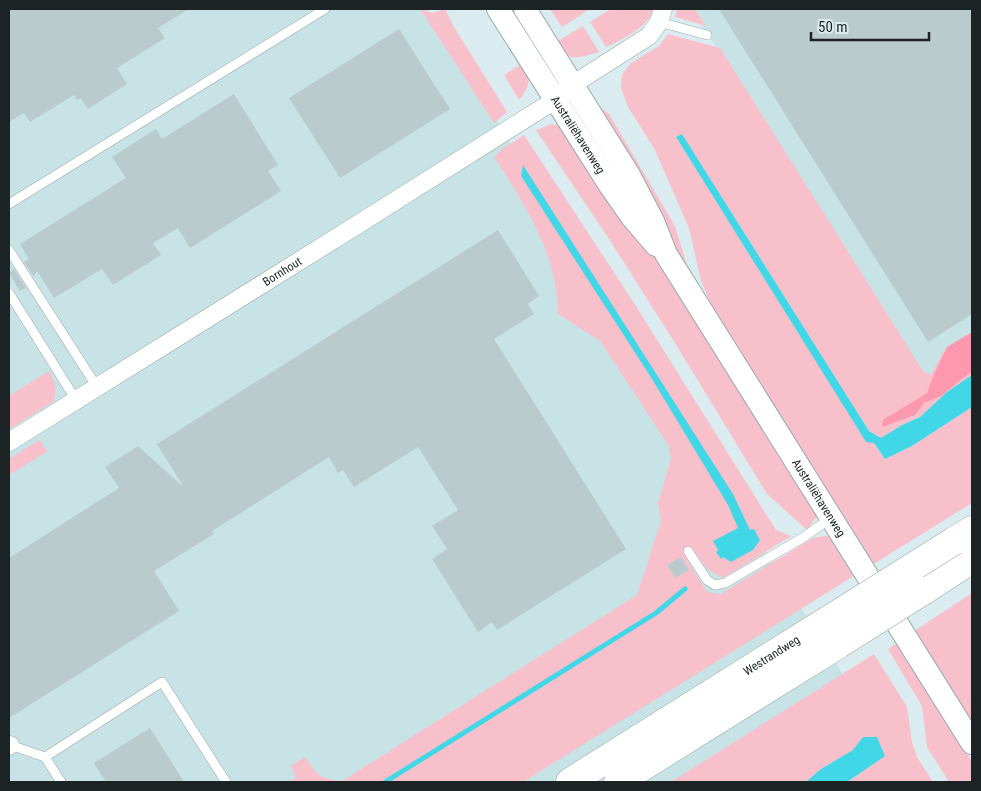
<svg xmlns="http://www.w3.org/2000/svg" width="981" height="791" viewBox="0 0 981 791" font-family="'Roboto Condensed',sans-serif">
<rect width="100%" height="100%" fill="#daecef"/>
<g fill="#c7e3e6">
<polygon points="9,9 427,9 910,782 9,782"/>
<polygon points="692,9 972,9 972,374 934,395"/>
</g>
<g fill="#f8c0cb">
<polygon points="420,9 433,13 445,9 454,27 507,112 494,123"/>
<polygon points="550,9 590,9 562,27"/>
<path d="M611 9H654C648 26 623 40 606 47L590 22Z"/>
<polygon points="677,9 695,9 706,26 675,17"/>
<path d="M583 26 599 52C574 59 572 62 553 44Z"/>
<polygon points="668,34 720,48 923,371 931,375 943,352 972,334 972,375 947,392 920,417 902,425 881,438 869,431 682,134 676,137 819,366 885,459 912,446 972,407 972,503 872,565 717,319 701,281 689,228 655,150 628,107 621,88 622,75 631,63 659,46"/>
<path d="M527 61C531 76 530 88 519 100L504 75Z"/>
<polygon points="592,101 609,114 675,226 693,286"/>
<polygon points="552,124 574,131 597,164 819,513 807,530 767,494 675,343 611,242 536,130"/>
<path d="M524 135 634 303 776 530 791 536 723 578 708 570 694 551 686 558 707 592 721 594 813 538 831 535 857 574 523 782H289L296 778 291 766 305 757C318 776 318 778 342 781L637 595 661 521 658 503 671 459 669 446 600 341 558 314C558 255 525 205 494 157L502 149Z"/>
<polygon points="49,371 56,385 54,401 9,429 9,396"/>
<polygon points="39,440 48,451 9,475 9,459"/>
<polygon points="972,593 972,721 913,632"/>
<polygon points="899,641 972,762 972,782 949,782 927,747 922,706 888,649"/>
<polygon points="874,654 907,707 912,742 917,757 933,782 847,782 885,756 863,737 853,750 821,769 806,782 671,782"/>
</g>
<polygon fill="#fd98af" points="972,332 972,372 964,377 941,396 924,403 915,415 882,427 883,420 927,393 934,374 947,347"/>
<g fill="#42d7e7">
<polygon points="682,134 869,431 881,438 902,425 920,417 947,392 972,375 972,407 912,446 885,459 874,443 866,442 676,137"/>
<polygon points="523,165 733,494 750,530 754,529 760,540 753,550 731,562 723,557 721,559 716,552 718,550 713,541 738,528 728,505 652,379 521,176"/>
<polygon points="863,737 877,737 885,756 847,782 806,782 821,769 853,750"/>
</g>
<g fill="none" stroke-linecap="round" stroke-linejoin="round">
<polyline stroke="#42d7e7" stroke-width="5" points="385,782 656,613 685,589"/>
</g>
<g fill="#b9cbcd">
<polygon points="9,9 189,9 158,28 165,38 117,68 127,84 88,109 81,98 77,100 74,95 30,122 24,113 9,122"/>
<polygon points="719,9 972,9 972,314 928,342"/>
<polygon points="399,29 450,109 340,178 289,98"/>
<polygon points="234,94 278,165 268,171 281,191 190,248 178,228 153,243 161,255 113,285 102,269 54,298 37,271 34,277 24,262 29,259 20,244 126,178 112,157 156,129 162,139"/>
<polygon points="498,230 539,296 528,304 534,314 494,339 626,549 497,630 492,622 478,632 432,559 447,549 432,526 458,510 418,447 354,487 343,470 338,473 329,457 212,531 214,534 154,571 179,611 9,718 9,558 119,488 105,467 138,446 181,485 182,484 157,444"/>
<polygon points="14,269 26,288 20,291 9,273"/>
<polygon points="681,557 689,570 675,578 667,565"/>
<polygon points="150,728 184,782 106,782 94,763"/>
</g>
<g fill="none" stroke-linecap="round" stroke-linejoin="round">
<g stroke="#97a9ab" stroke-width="10">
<g id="service">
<polyline points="659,22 707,35"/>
<polyline points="9,204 325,9"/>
<polyline points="9,250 97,387"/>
<polyline points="9,293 76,400"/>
<polyline points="688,551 707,580 715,585 725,583 804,537 832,517"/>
<polyline points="10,745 45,757"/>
<polyline points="61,782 45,757 162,682 226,782"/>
</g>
</g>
<g stroke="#97a9ab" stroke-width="19">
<g id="minor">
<path id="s1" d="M9 442 349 230 555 100 572 85 649 36 659 22 663 9"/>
<polyline points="9,746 10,745"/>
</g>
</g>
<g stroke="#97a9ab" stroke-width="24">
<g id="tertiary">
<path id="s2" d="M498 9 611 187 632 217 656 245"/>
<path id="s3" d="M525 9 629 175 653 221 666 254 972 743"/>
</g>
</g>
<g stroke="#97a9ab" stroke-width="29">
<g id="motorway">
<polyline points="954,541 972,530"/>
<polyline points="923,591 972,559"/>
<path id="s4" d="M570 782 825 622"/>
<polyline points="618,782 839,644"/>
</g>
</g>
<use href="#service" stroke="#fff" stroke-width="9"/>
<use href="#minor" stroke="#fff" stroke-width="18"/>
<use href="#tertiary" stroke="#fff" stroke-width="22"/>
<use href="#motorway" stroke="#fff" stroke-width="28"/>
<g stroke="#97a9ab" stroke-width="29" stroke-linecap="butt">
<g id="motorway-bridge">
<polyline points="825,622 954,541"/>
<polyline points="839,644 923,591"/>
</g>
</g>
<use href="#motorway-bridge" stroke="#fff" stroke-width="28"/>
</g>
<g text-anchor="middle" stroke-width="4.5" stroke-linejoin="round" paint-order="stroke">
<g font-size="12" fill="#1c2324" stroke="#daecef">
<text dy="4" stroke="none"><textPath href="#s2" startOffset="149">Australiëhavenweg</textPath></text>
<text dy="4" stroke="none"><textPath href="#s1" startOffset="322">Bornhout</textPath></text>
<text dy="4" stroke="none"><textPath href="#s3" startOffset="571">Australiëhavenweg</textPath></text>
<text dy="4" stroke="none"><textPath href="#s4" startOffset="238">Westrandweg</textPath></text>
</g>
</g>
<rect width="981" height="791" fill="none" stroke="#1c2324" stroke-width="20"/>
<path d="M811 32v8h118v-8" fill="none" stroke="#1c2324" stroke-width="2.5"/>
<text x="818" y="32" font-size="15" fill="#1c2324" stroke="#daecef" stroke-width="4" paint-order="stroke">50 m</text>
</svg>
